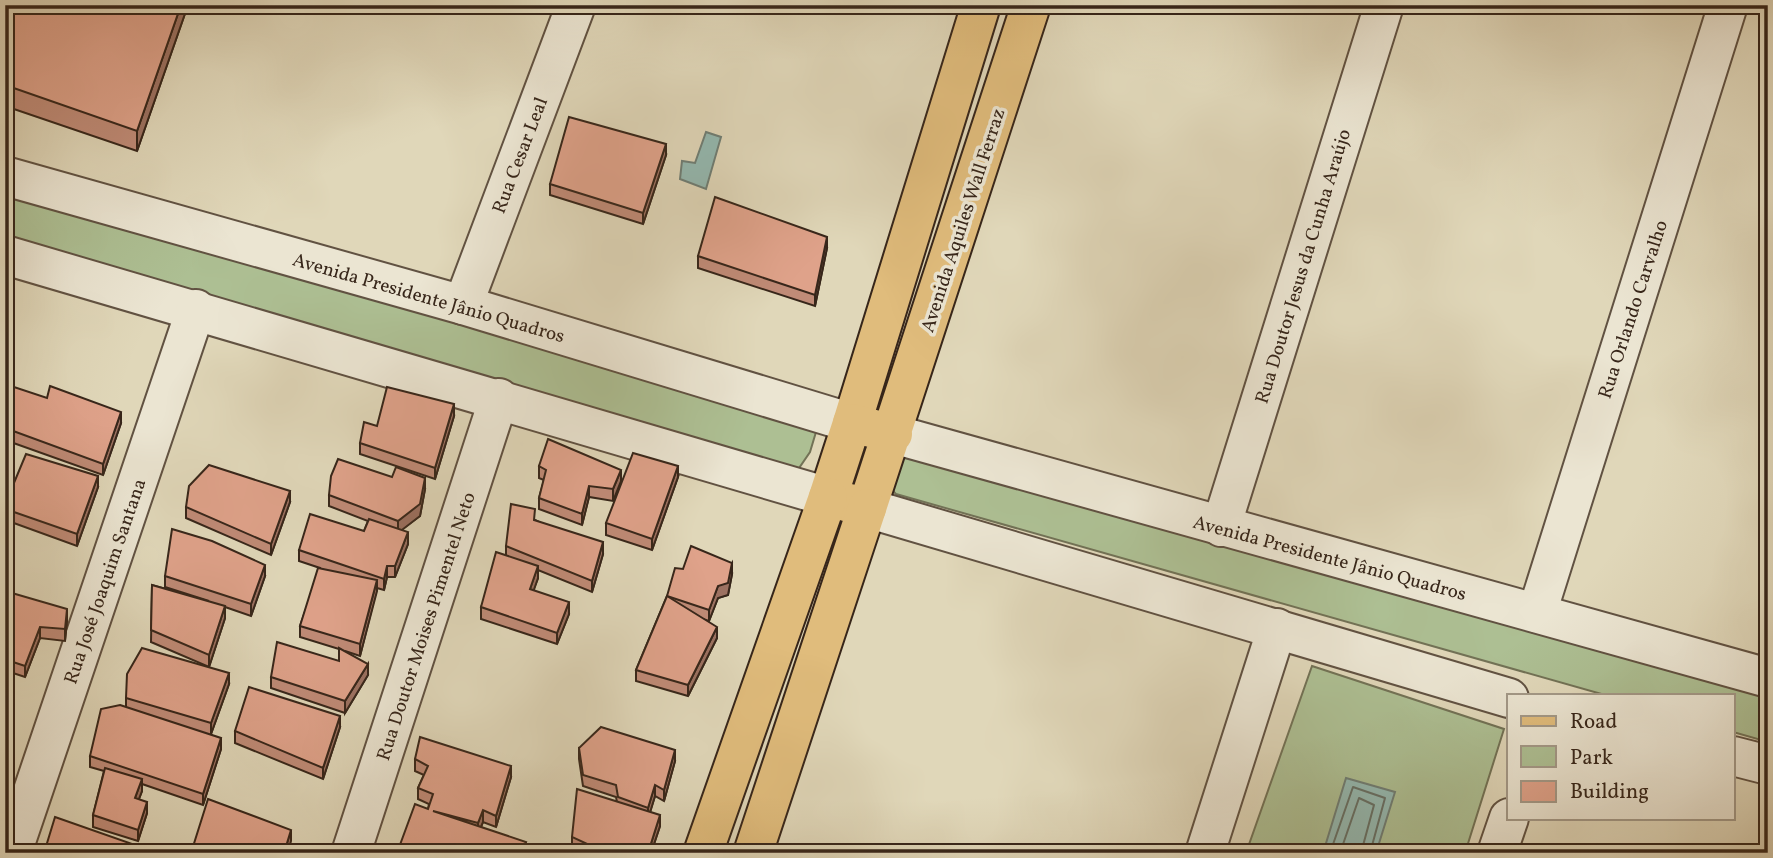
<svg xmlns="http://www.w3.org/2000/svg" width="1773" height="858" viewBox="0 0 1773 858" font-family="Vollkorn,serif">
<rect width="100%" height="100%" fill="#e0d7b9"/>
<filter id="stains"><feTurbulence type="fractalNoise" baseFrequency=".00286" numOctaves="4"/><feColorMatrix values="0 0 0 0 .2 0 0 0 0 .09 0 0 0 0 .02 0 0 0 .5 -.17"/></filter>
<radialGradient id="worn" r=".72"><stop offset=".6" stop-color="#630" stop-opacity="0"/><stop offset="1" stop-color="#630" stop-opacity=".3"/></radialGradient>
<g fill="#adbf93" stroke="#727256" stroke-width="2">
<polygon points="5,192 373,295 816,432 810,452 797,471 5,239"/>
<polygon points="905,451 1768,691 1768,742 1733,732 1733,695 1605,695 896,494 892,490"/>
<polygon points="1312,666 1504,729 1465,853 1246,853"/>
</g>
<g fill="#94b9b1" stroke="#6f7e75" stroke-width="2">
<polygon points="706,132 721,137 706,189 680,179 682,161 695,163"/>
<polygon points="1346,778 1395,792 1376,853 1323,853"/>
</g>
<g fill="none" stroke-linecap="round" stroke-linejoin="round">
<g stroke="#667066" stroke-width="2">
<polyline points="1330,853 1353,787 1385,798 1370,853"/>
<polyline points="1340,853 1359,798 1374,805 1361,853"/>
</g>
<g stroke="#615242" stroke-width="42">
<g id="minor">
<polyline points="5,176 463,305 852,423"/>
<polyline points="5,255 828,497"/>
<polyline points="463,305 576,5"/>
<polyline points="893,434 1768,678"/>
<polyline points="867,508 1509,698"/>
<polyline points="1221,527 1384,5"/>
<polyline points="1537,613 1728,5"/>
<polyline points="1733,756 1768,765"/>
<polyline points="12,853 196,309"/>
<polyline points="351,853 499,398"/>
<polyline points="1205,853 1277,628"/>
<polyline points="1497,853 1509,818"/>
</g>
</g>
<g stroke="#37261a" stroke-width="42">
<g id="major">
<polyline points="852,423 981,5"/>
<polyline points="893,434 852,423 828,497 867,508 1031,5"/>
<polyline points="703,853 828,497"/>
<polyline points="753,853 867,508"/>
</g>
</g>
<use href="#minor" stroke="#ebe5d2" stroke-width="38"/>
<use href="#major" stroke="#e0bc7c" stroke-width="38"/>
</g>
<g fill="#c08b77" stroke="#37261a" stroke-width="2">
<polygon points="5,5 188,5 137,151 5,106"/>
<polygon points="666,155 643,224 550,195 550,184"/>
<polygon points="827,248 815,306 698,268 698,256"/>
<polygon points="47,398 121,423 103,475 5,440 5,412"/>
<polygon points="454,416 435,479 360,454 360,443 377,426"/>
<polygon points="539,466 621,481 613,501 589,497 582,525 539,509 539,498 544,480 539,478"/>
<polygon points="678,477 652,550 606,535 606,523"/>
<polygon points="98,487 77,546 11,522 11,490"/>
<polygon points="425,489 420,516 401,530 408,544 395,577 387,577 384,590 377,588 360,656 345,651 368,675 345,713 271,688 271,677 339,661 339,649 300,637 300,626 320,568 299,561 299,550 364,531 368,521 329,506 329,495"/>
<polygon points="290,502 271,555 186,518 186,507"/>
<polygon points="535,520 603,554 592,592 538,570 538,578 533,591 569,614 557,644 481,619 481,607 506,556 506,546"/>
<polygon points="732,574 728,595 718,598 709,621 706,620 717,638 688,696 636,681 636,670 667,596"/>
<polygon points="165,576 265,576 251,616 225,607 225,618 209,667 151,642 152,585 209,601 165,587"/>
<polygon points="5,591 67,620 65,641 40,638 25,677 10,672 5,685"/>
<polygon points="229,684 211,734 221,749 203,805 142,784 142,791 139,799 147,813 138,841 93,827 93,815 104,771 90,767 90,756 126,707 126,698"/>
<polygon points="340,727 323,779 235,743 235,731"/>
<polygon points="579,748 675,761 664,801 655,796 650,812 660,826 651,853 581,853 572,849 572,837 617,802 616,797 583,786 579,759"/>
<polygon points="415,759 511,777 496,827 483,822 481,827 526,853 397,853 428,809 429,804 418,799 418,788 424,775 415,771"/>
</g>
<g fill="#9c7161" stroke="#37261a" stroke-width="2">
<polygon points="181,5 188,5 137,151 137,131"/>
<polygon points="666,144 666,155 643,224 643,213"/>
<polygon points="827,237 827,248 815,306 815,295"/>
<polygon points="454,404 454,416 435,479 435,468"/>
<polygon points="121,412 121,423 103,475 103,464"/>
<polygon points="678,466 678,477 652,550 652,539"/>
<polygon points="621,470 621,481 613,501 613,489"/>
<polygon points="98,476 98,487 77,546 77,534"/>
<polygon points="425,478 425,489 420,516 398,533 398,521"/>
<polygon points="589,486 589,497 582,525 582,514"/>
<polygon points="290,491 290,502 271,555 271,544"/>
<polygon points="408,532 408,544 395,577 395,566"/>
<polygon points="603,542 603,554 592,592 592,581"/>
<polygon points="732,563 732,574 728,595 718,598 709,621 709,610 718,586"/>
<polygon points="265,565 265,576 251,616 251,604"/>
<polygon points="387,566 387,577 384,590 384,579"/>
<polygon points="538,566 538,578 530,601 530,589"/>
<polygon points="377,580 377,591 360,656 360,644"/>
<polygon points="569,602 569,614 557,644 557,633"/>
<polygon points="225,606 225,618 209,667 209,655"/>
<polygon points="67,609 67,620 65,641 65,629"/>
<polygon points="40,627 40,638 25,677 25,666"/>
<polygon points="717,627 717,638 688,696 688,685"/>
<polygon points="10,661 10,672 5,685 5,674"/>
<polygon points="368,664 368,675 345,713 345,701"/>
<polygon points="229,673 229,684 211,734 211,723"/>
<polygon points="340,716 340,727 323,779 323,768"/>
<polygon points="221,738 221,749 203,805 203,794"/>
<polygon points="675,750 675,761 664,801 664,790"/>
<polygon points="511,766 511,777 496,827 496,816"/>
<polygon points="142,779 142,791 135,809 135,798"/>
<polygon points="655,785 655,796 648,819 648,808"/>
<polygon points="147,802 147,813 138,841 138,830"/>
<polygon points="483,810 483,822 478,834 478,823"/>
<polygon points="660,815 660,826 651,853 648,853"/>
<polygon points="291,830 291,841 288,853 284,853"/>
<polygon points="526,842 526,853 520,853"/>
</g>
<g fill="#dfa28a" stroke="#37261a" stroke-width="2">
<polygon points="5,5 181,5 137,131 5,85"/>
<polygon points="569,117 666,144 643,213 550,184"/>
<polygon points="715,197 827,237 815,295 698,256"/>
<polygon points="50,386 121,412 103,464 5,428 5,412 14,387 47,398"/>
<polygon points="387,387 454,404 435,468 360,443 364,422 377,426"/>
<polygon points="548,439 621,470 613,489 589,486 582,514 539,498 546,470 539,466"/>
<polygon points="633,453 678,466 652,539 606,523"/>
<polygon points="26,454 98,476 77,534 11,511 11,490"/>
<polygon points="338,459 392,477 396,467 425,478 420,504 398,521 329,495 331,476"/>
<polygon points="209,465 290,491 271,544 186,507 189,486"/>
<polygon points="511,504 535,509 534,520 603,542 592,581 506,546"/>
<polygon points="310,514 364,531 369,519 408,532 395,566 387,566 384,579 299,550"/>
<polygon points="172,529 212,541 265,565 251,604 165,576"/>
<polygon points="691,546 732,563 728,583 718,586 709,610 667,596 675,568 683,569"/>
<polygon points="496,552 538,566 530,589 569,602 557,633 481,607"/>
<polygon points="318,568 377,580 360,644 300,626"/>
<polygon points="152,585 225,606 209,655 151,630"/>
<polygon points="5,591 67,609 65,629 40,627 25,666 10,661 5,674"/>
<polygon points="667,596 717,627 688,685 636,670"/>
<polygon points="277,642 339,661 339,648 368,664 345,701 271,677"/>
<polygon points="142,648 229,673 211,723 126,698 127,674"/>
<polygon points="249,687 340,716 323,768 235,731"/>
<polygon points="120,705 221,738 203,794 90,756 101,709"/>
<polygon points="601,727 675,750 664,790 655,785 648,808 618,797 616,785 583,775 579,748"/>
<polygon points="420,737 511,766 496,816 483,810 478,823 433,811 526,842 520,853 501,853 484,847 482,853 397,853 415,804 428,809 433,794 418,788 428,766 415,759"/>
<polygon points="105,768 142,779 135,798 147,802 138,830 93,815"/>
<polygon points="577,789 660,815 648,853 599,853 598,849 572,837"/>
<polygon points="208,799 291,830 284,853 191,853"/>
<polygon points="55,817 138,846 135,853 44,853"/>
</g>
<g text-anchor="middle" stroke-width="7" stroke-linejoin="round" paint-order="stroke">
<g font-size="19" fill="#37261a" stroke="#ebe5d2">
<text transform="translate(519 155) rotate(-69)" y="7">Rua Cesar Leal</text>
<text transform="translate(962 220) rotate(-72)" y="7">Avenida Aquiles Wall Ferraz</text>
<text transform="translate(1302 266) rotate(-73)" y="7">Rua Doutor Jesus da Cunha Araújo</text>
<text transform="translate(429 297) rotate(16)" y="7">Avenida Presidente Jânio Quadros</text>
<text transform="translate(1632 309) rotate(-72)" y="7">Rua Orlando Carvalho</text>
<text transform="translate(1330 557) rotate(15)" y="7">Avenida Presidente Jânio Quadros</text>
<text transform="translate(104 581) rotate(-71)" y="7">Rua José Joaquim Santana</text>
<text transform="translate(425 626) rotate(-72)" y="7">Rua Doutor Moises Pimentel Neto</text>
</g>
</g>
<rect width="1773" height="858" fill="none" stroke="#e0d7b9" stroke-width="28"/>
<rect x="7" y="7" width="1759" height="844" fill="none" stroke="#37261a" stroke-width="3.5"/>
<rect x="14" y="14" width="1745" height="830" fill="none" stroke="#37261a" stroke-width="2"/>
<rect x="1507" y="694" width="228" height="126" fill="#ebe5d2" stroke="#a39988" stroke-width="2"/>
<rect x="1521" y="716" width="35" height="10" fill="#e0bc7c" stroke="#a39988" stroke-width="2"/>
<text x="1570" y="728" font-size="21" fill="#37261a">Road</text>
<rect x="1521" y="746" width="35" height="21" fill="#adbf93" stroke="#a39988" stroke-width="2"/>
<text x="1570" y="764" font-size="21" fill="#37261a">Park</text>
<rect x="1521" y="781" width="35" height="21" fill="#dfa28a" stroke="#a39988" stroke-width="2"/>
<text x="1570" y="798" font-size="21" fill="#37261a">Building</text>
<rect width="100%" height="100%" filter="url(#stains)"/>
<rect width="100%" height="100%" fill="url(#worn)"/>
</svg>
